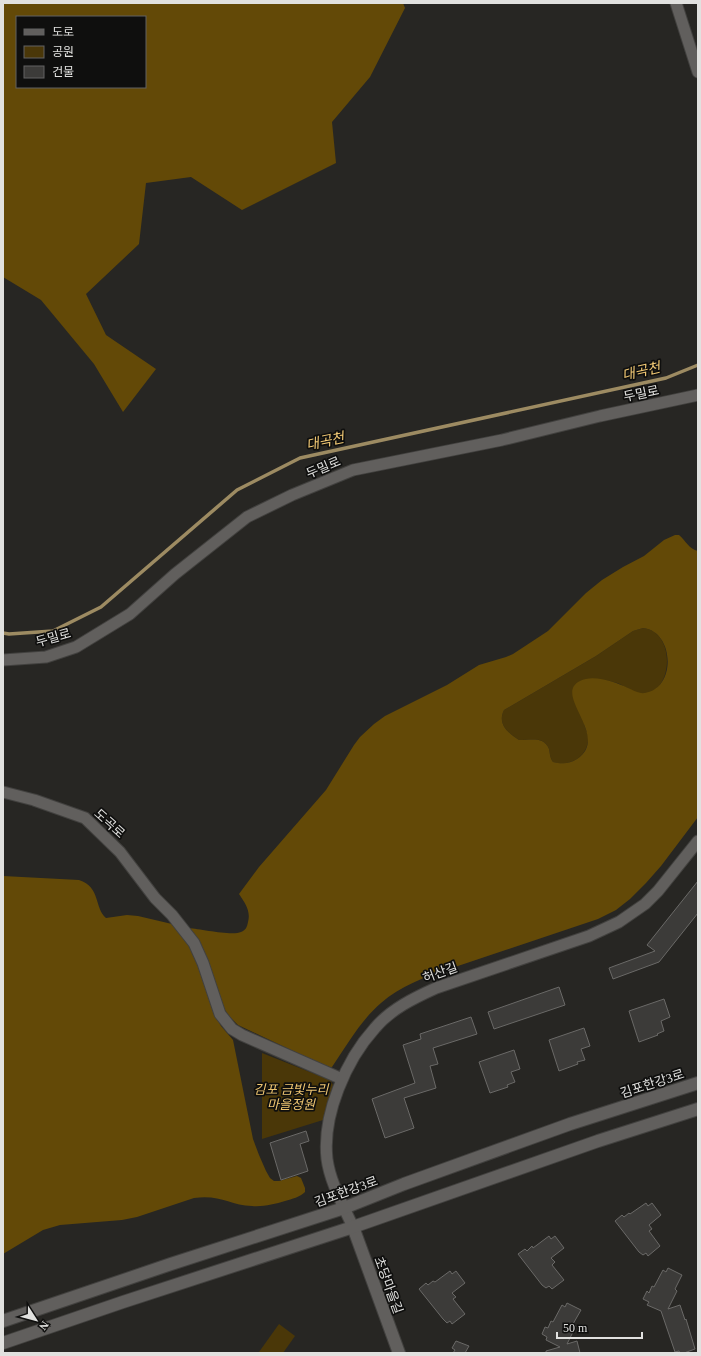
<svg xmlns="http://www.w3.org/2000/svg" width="701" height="1356" viewBox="0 0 701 1356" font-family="'Times New Roman','Noto Sans KR',serif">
<rect width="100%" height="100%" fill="#272623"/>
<g fill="#4a3708">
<path d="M643 628C676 631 674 693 643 694 635 694 625 686 617 683 607 680 597 679 587 679 586 693 583 709 584 723 585 729 589 734 588 741 586 758 569 767 553 762 550 758 550 754 549 749 544 736 531 740 519 740 508 733 497 724 504 710L596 656 633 631Z"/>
<polygon points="262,1053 330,1080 333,1085 323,1120 262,1139"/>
<polygon points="279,1324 295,1336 283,1353 260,1353 259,1352"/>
</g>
<g fill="#634907" fill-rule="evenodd">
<path d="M3 3H403L405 8 370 77 332 122 336 163 242 210 191 177 146 183 139 244 86 294 106 335 156 369 123 412 94 364 41 300 3 277ZM17 17H145V87H17Z"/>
<path d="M675 535H679C686 541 689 549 698 551V817L661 866 646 883 630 899 616 910 598 919 449 969C425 977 400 986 381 1003 361 1020 347 1045 332 1067L329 1068 238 1025 230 1017 225 1010 189 928C200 929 232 936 241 932 246 930 247 927 248 922 251 911 245 903 239 894L259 867 326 790 354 745 360 737 374 724 385 716 447 685 479 665 506 657 513 654 548 631 586 593 602 580 623 567 644 556 664 540ZM643 628C674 631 677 688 645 693 639 694 633 690 628 688 616 682 593 674 580 681 552 695 611 736 577 759 569 764 562 764 553 762 550 758 550 754 549 749 544 736 531 740 519 740 508 733 497 724 504 710L596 656 633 631Z"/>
<path d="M3 876 79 880C101 887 94 908 106 918L127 915 138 916 172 924 185 940 194 954 216 1017 221 1026 233 1040 253 1139 259 1155 266 1171 270 1178 274 1181H279L297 1176 301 1178 305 1188V1192C300 1197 292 1199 285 1201 275 1204 263 1207 252 1206 230 1205 219 1194 194 1198L137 1217 122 1220 60 1225 43 1230 3 1254Z"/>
</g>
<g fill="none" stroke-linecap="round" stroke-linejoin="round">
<polyline stroke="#9d8b62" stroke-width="3.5" points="3,633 9,634 53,631 101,607 237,490 300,458 666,378 698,365"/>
</g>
<g fill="#3c3b39" stroke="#6a6967">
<polygon points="698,881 698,913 659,962 613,979 609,968 655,951 647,945"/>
<polygon points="559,987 565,1005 494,1029 488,1012"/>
<polygon points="664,999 670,1017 661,1021 664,1031 657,1034 658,1035 639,1042 629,1011"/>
<polygon points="471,1017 477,1034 433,1048 438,1064 430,1066 436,1088 404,1098 414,1128 385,1138 372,1099 415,1083 403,1045 421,1039 420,1034"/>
<polygon points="584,1028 590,1046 581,1049 585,1060 577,1062 578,1064 559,1071 549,1040"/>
<polygon points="514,1050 520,1069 511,1072 515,1082 507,1085 508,1087 490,1093 479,1062"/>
<polygon points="306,1131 309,1141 300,1144 308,1171 281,1180 270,1143"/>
<polygon points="646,1203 648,1206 652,1203 661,1215 649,1225 652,1229 649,1231 660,1246 648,1256 646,1253 643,1255 639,1252 615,1221 622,1215 624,1217 629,1213 630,1214"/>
<polygon points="549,1236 551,1239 555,1236 564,1248 551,1258 555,1262 552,1265 564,1280 552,1289 549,1286 546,1288 542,1285 518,1254 525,1249 527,1251 532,1246 533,1248"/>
<polygon points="668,1268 682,1275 675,1289 677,1291 668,1309 680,1305 685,1320 686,1319 695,1349 684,1353 680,1353 679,1351 675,1352 661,1311 647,1305 649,1302 643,1299 647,1291 649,1293 652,1286 654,1287 663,1270 666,1272"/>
<polygon points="450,1271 452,1274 456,1271 465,1283 452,1293 456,1297 453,1299 465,1314 452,1324 450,1321 447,1323 443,1319 419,1289 426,1283 428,1285 433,1281 435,1282"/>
<polygon points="567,1303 581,1310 573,1324 576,1326 567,1344 577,1341 580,1353 546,1353 546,1351 560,1347 546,1340 547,1337 542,1334 545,1327 548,1328 551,1321 553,1322 562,1305 565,1307"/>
<polygon points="456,1341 469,1346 465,1353 453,1353 455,1350 452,1348"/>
</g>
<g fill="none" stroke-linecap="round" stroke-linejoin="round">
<g stroke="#42413f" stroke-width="13">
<g id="street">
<polyline points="676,3 698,72"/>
<polyline points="3,660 46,657 76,647 130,614 175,574 247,517 292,495 353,470 502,440 600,416 698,395"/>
<polyline points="3,792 34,800 85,818 120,852 155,898 172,915 194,943 203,963 220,1014 232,1029 242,1035 342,1079"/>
<path d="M353 1227C343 1205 330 1182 327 1159 322 1115 346 1060 375 1028 391 1009 414 998 436 988L589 936 619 922 645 904 658 891 698 841"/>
</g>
</g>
<g stroke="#42413f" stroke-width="14">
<g id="secondary">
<polyline points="353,1227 399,1353"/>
<polyline points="3,1321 171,1264 344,1208 404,1184 570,1124 698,1083"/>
<polyline points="3,1343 123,1302 353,1227 598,1141 698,1109"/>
</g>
</g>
<use href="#street" stroke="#615f5d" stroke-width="11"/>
<use href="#secondary" stroke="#615f5d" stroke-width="12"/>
</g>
<g text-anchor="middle" stroke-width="3.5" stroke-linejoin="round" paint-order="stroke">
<g font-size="13" fill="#e1e1df" stroke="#0f0f0e">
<text transform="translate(641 393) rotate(-12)" y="5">두밀로</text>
<text transform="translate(323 467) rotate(-23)" y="5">두밀로</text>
<text transform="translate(53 637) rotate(-16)" y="5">두밀로</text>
<text transform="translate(110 823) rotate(42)" y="5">도곡로</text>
<text transform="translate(440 972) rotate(-20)" y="5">허산길</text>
<text transform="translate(652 1083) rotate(-18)" y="5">김포한강3로</text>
<text transform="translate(346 1191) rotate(-20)" y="5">김포한강3로</text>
<text transform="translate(389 1285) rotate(70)" y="5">초당마을길</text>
</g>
<g font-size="13" font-style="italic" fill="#efc671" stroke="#0f0f0e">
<text x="291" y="1094">김포 금빛누리<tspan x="291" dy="15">마을정원</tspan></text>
</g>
<g font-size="14" font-style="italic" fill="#f3ca75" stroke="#0f0f0e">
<text transform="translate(641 371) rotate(-13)" y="5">대곡천</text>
<text transform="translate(325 441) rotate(-12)" y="5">대곡천</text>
</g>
</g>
<rect width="701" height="1356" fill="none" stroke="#e1e1df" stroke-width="8"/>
<rect x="16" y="16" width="130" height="72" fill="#0f0f0e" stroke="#636362"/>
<rect x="24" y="29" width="20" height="6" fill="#615f5d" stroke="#636362"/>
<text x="52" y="36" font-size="12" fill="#e1e1df">도로</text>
<rect x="24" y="46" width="20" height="12" fill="#4a3708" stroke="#636362"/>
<text x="52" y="56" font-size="12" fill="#e1e1df">공원</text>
<rect x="24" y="66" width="20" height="12" fill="#3c3b39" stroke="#636362"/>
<text x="52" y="76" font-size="12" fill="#e1e1df">건물</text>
<g transform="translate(36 1320) rotate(126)" stroke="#0f0f0e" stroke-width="3" paint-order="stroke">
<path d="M0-3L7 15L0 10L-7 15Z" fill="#e1e1df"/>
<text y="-6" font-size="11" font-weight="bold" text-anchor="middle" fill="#e1e1df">N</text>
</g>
<path d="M557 1332v6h85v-6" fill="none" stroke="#e1e1df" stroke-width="2"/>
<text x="563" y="1332" font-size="12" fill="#e1e1df" stroke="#0f0f0e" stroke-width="3" paint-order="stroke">50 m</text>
</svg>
